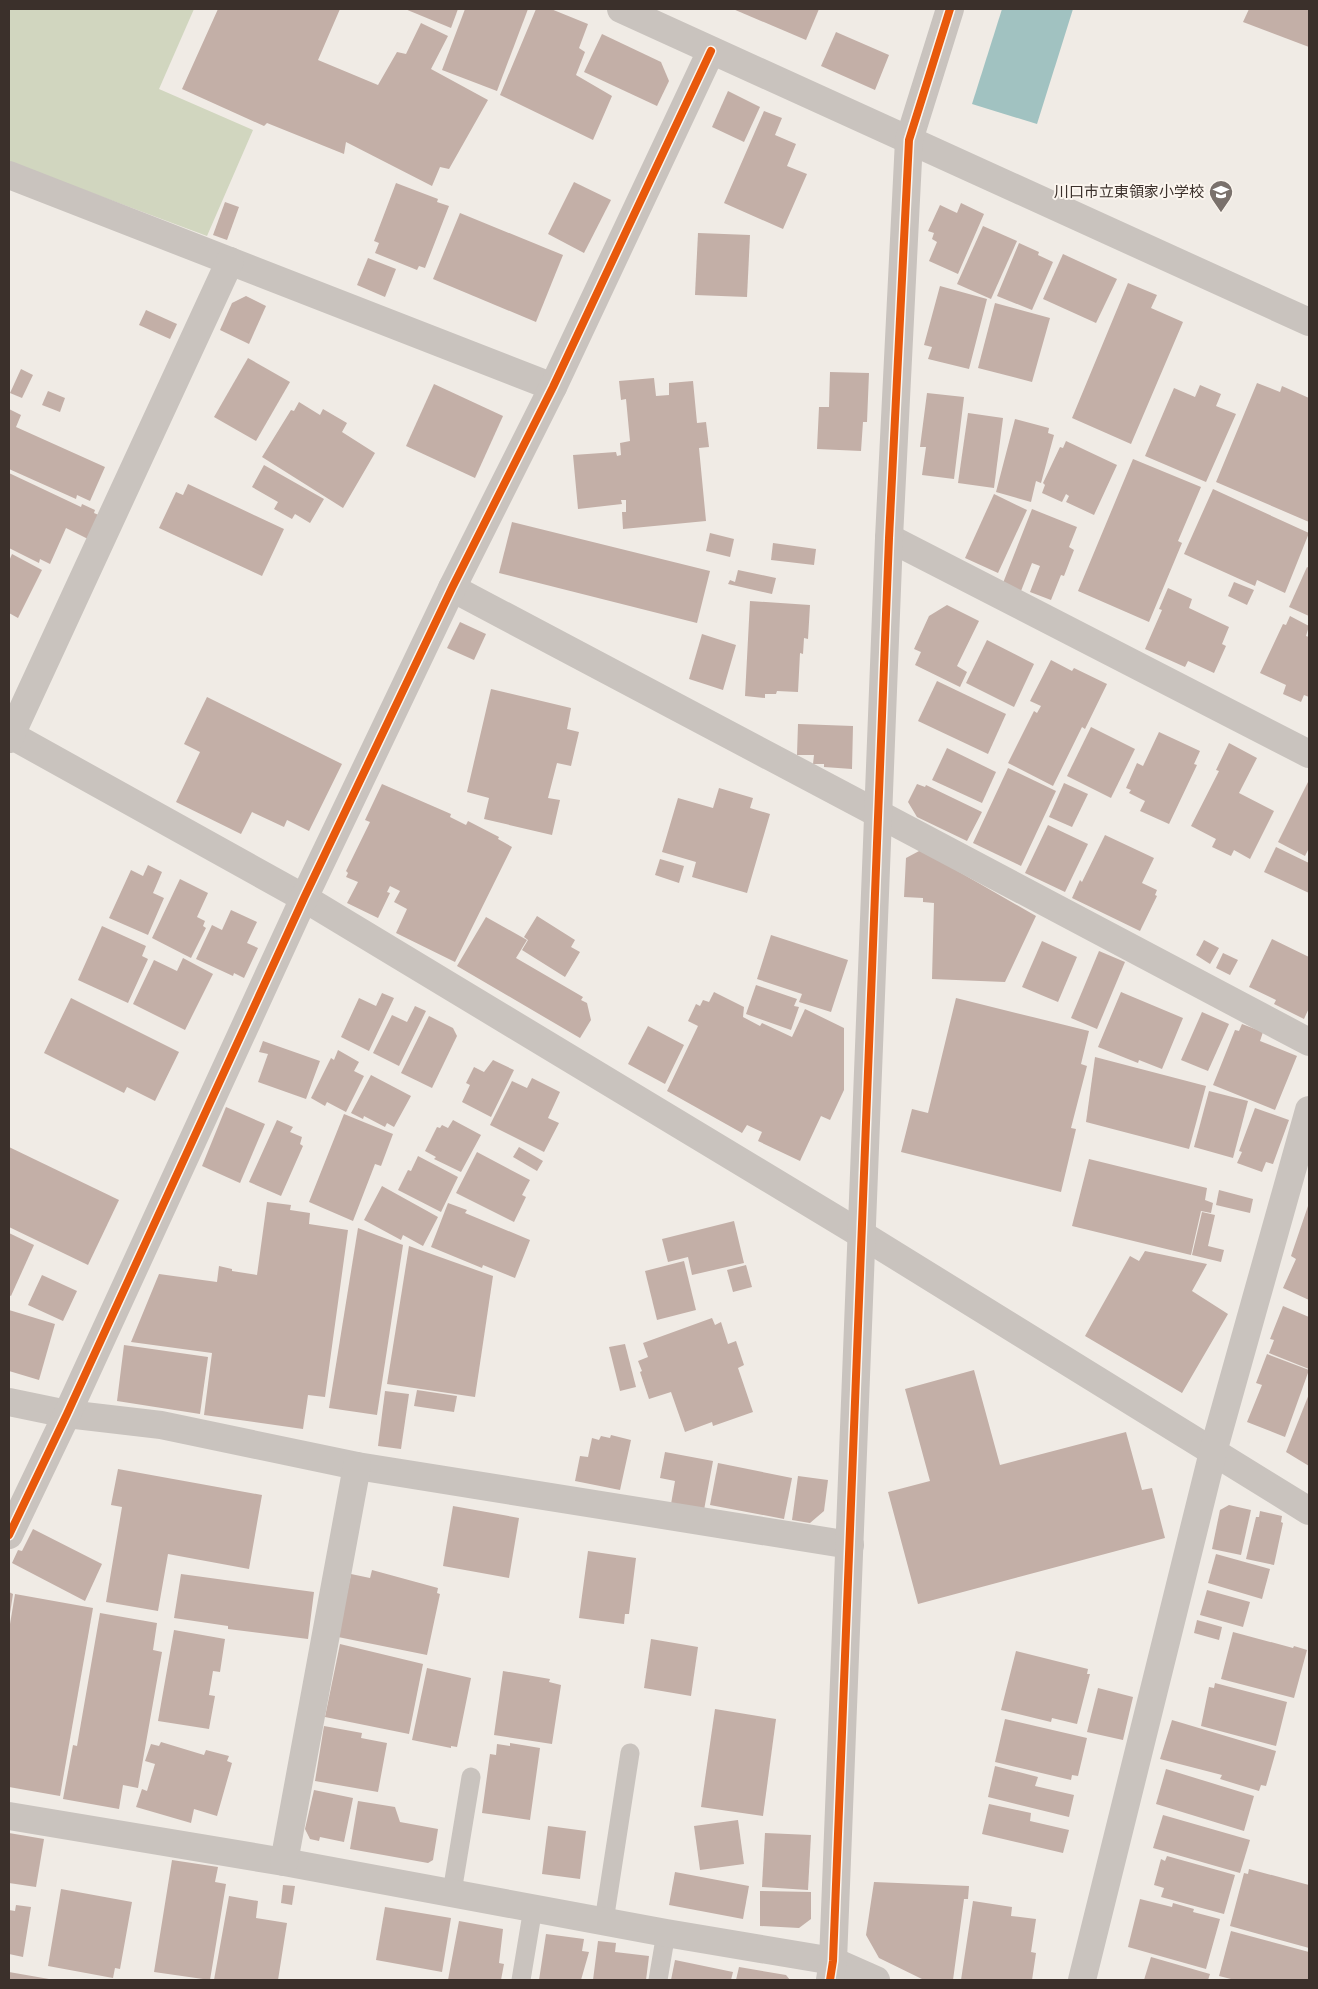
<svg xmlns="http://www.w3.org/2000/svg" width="1318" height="1989" viewBox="0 0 1318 1989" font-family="'Noto Sans','Noto Sans JP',sans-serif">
<rect width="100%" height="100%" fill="#f0ebe5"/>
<polygon fill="#d1d6bf" points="9,9 194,9 159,89 253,130 207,236 9,162"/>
<polygon fill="#a1c2c1" points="1002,9 1073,9 1037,124 972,104"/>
<g fill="#c3afa7">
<polygon points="218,9 340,9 318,60 378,85 397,52 406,54 421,23 448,36 431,69 488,100 449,169 440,167 432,186 346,142 344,154 267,123 264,126 182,89"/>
<polygon points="405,9 458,9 451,28"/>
<polygon points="465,9 528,9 497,91 442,70"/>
<polygon points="536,9 551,9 588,24 579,48 585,52 576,75 612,96 593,140 500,95"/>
<polygon points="733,9 819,9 806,40"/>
<polygon points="1249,9 1309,9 1309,47 1243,22"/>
<polygon points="836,32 889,55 875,90 821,66"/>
<polygon points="602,34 661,62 669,81 657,106 584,72"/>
<polygon points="728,91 760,107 744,142 712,127"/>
<polygon points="764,111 782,118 775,135 796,144 787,166 807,174 783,229 724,203"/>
<polygon points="574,182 611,200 584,253 548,234"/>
<polygon points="396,183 438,199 437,202 449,206 425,268 419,266 417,270 375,253 379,243 374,241"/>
<polygon points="225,202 239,207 227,240 213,235"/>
<polygon points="961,203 984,214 958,274 929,261 937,242 932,239 934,233 928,231 940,205 957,213"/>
<polygon points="460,213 563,255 536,322 433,279"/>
<polygon points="983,226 1017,241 991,299 957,284"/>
<polygon points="698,233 750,235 747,297 695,295"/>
<polygon points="1019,243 1039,252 1038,255 1053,262 1032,310 997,296"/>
<polygon points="1063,254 1117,279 1096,323 1043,299"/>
<polygon points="368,258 396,269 385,297 357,285"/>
<polygon points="1128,283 1157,295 1151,308 1183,322 1131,444 1072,418"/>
<polygon points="940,286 987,299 969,369 928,359 932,347 924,345"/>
<polygon points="246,296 266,306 249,344 220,330 232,303"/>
<polygon points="995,303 1050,318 1032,382 978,368"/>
<polygon points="146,310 177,324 170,339 139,325"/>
<polygon points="248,358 290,382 256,441 214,417"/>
<polygon points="21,369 33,375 22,398 10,393"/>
<polygon points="830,372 869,373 867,422 863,422 861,451 817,449 819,407 829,407"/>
<polygon points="654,378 656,396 669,395 669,383 693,381 697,423 706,422 709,447 699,448 706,521 623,529 622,512 626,512 626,500 621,500 622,504 578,509 573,455 616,452 617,456 621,455 620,443 630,441 626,399 621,400 619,381"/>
<polygon points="1257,383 1280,392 1282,386 1309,398 1309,522 1216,482"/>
<polygon points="434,384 503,416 475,478 406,446"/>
<polygon points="1200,385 1221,394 1216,406 1236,414 1206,482 1145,456 1174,388 1195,397"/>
<polygon points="48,391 65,398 60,412 42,405"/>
<polygon points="927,393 964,397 954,479 922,475 926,447 920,447"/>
<polygon points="299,402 320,415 323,409 347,423 342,432 375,453 343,508 262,457 291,410 294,411"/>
<polygon points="9,409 21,415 16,427 105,467 90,501 77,495 76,499 9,469"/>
<polygon points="968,413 1003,418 994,488 958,483"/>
<polygon points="1015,419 1049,428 1048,433 1054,435 1041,483 1036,481 1031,502 996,492"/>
<polygon points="1066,441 1117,465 1094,515 1066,502 1069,496 1066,494 1062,502 1042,493 1045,485 1043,483 1060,447 1063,448"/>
<polygon points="1133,459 1201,487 1178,541 1182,543 1149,622 1078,591"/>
<polygon points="264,465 324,499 310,523 295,514 292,519 274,509 278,502 252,487"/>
<polygon points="9,473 81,507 82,504 95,510 94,513 101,516 90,540 66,528 50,564 40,559 39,563 9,548"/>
<polygon points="188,484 284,529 262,576 159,528 176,492 183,495"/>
<polygon points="1213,489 1309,533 1285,593 1257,580 1255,586 1184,554"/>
<polygon points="994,494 1027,510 998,573 965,558"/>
<polygon points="1032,509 1077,527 1069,547 1074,550 1064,576 1061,575 1051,600 1030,592 1040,566 1032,563 1021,591 1003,583"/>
<polygon points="512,522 710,571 697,623 499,573"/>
<polygon points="710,533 734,539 730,557 706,551"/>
<polygon points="773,543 816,549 814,565 771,560"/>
<polygon points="12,554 42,570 18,618 9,613 9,561"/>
<polygon points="1307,567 1309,568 1309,616 1289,607"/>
<polygon points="738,570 776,578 772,594 728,584 730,580 735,582"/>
<polygon points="1234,582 1254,590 1247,605 1228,596"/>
<polygon points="1168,588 1192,599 1189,608 1229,627 1222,644 1226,646 1214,673 1188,661 1185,667 1145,649 1162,610 1159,609"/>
<polygon points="750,601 810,605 808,639 804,638 803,654 800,653 798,692 777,691 776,694 765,694 765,698 745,696"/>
<polygon points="947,605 979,621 957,666 967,672 960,687 915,665 921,652 914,649 929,616"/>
<polygon points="1290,616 1309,626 1306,636 1309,637 1309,697 1304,695 1301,702 1283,694 1286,685 1260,673 1283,624 1286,625"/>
<polygon points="460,622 486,634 474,660 447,648"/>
<polygon points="702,634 736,645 723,690 689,679"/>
<polygon points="987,640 1034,664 1014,707 966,683"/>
<polygon points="1051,660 1072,671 1074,668 1107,684 1085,729 1082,727 1053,786 1008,763 1034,711 1037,713 1041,706 1030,701"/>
<polygon points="937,681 1006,714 988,754 918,721"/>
<polygon points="491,689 571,708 567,729 579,732 571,766 557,763 548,798 560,800 552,835 484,819 489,798 467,792"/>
<polygon points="207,697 342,764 309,831 287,820 284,827 252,812 241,834 176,802 200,752 184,744"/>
<polygon points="798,724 853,726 852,769 824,767 824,764 813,764 814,755 797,755"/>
<polygon points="1091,727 1135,749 1111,798 1067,776"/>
<polygon points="1159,732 1200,751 1194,764 1197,765 1169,824 1140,811 1145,801 1129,793 1131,790 1126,788 1137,763 1143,766"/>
<polygon points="1229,743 1257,758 1239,793 1274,811 1250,859 1234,850 1231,856 1212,847 1216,839 1191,826 1219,771 1216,770"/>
<polygon points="947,748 996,772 982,803 932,780"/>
<polygon points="1008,768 1056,791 1021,866 973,843"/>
<polygon points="1309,780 1309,848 1305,856 1278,842"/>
<polygon points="1064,783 1088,794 1072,827 1049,817"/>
<polygon points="382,784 451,814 450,817 466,825 468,821 499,837 498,839 512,847 455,962 396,933 407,909 394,902 400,891 390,886 387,892 390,893 378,918 347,903 358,882 346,877 348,873 346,871 370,822 365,820"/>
<polygon points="917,784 925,787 926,785 982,812 967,841 917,817 908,802"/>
<polygon points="719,788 753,798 750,808 770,814 747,893 692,877 696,862 662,852 678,798 713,808"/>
<polygon points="1048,825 1088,844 1065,892 1025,873"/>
<polygon points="1105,835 1154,858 1142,883 1157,890 1155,895 1157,896 1140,931 1072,898 1080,880 1082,882"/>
<polygon points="1276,847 1309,863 1309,893 1264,872"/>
<polygon points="921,850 1036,916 1005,982 932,979 934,903 923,902 923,898 904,897 906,858"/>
<polygon points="660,859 684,866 679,883 655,875"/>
<polygon points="148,865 162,872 153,893 164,898 148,935 109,918 131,870 143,876"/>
<polygon points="180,879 208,893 197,917 205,921 203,926 206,928 191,958 152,938"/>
<polygon points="231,910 257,922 247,943 258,948 244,978 234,973 233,976 196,959 212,925 222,930"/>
<polygon points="537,916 575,940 571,947 580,952 565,977 522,950 528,940 524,937"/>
<polygon points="486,917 527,940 516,958 583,997 581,1000 587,1003 591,1020 580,1038 457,966"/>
<polygon points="102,926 146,946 142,956 148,959 128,1003 78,980"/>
<polygon points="771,935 848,960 831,1012 799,1002 802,994 757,979"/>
<polygon points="1272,939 1309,957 1309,1008 1304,1019 1274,1004 1276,1000 1249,987"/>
<polygon points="1204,940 1219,948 1210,964 1196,955"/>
<polygon points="1042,941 1077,957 1058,1002 1022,987"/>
<polygon points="1099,951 1125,962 1097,1029 1071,1018"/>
<polygon points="1223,953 1238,960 1230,975 1216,968"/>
<polygon points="183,958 213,974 185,1030 133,1004 154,960 177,971"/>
<polygon points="756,985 797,999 794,1006 799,1007 791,1030 746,1014"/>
<polygon points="714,992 744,1007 743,1017 760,1026 762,1023 792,1037 805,1009 844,1028 844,1090 830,1120 821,1116 800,1161 758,1141 762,1132 747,1125 742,1133 667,1091 698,1026 688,1021 696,1004 700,1006 703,1000 709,1002"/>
<polygon points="1121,992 1183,1018 1162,1069 1139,1060 1138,1063 1098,1047"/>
<polygon points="382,993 394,998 369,1051 341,1037 359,998 376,1006"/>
<polygon points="71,998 179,1052 155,1101 127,1087 124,1093 44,1053"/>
<polygon points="956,998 1089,1031 1081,1064 1087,1066 1071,1128 1076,1129 1061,1192 901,1152 912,1109 928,1113"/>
<polygon points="415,1006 426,1011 399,1066 373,1053 392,1015 407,1022"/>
<polygon points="1202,1012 1229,1024 1208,1071 1181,1060"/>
<polygon points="429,1016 453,1028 457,1036 432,1088 401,1073"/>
<polygon points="1242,1024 1263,1032 1260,1041 1297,1056 1275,1110 1213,1085 1235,1030 1239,1031"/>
<polygon points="648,1026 684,1045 665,1084 628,1064"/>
<polygon points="263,1041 320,1061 306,1099 258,1082 268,1054 259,1052"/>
<polygon points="338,1050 359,1062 354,1071 364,1076 346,1112 327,1102 325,1106 311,1098 331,1058 334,1060"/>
<polygon points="1095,1057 1206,1086 1189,1149 1086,1122"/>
<polygon points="493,1060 514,1070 491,1117 462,1102 470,1085 466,1083 474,1067 484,1072"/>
<polygon points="371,1075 411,1096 394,1127 387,1123 385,1127 364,1116 363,1119 351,1113"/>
<polygon points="532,1078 560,1092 548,1118 559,1123 544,1152 490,1125 512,1081 527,1088"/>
<polygon points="1209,1091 1248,1101 1233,1158 1194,1147"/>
<polygon points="226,1107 265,1124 240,1183 202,1166"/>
<polygon points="1255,1108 1289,1120 1273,1164 1266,1162 1262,1172 1237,1163 1242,1152 1239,1151"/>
<polygon points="344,1114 393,1134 381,1166 375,1164 353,1221 309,1202"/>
<polygon points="277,1120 293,1127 290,1132 302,1137 300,1144 303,1146 281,1196 249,1182"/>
<polygon points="453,1120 481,1135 461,1172 434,1159 436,1157 425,1151 437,1127 440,1128 442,1125 448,1128"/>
<polygon points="9,1147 119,1200 88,1265 9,1227"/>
<polygon points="519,1147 543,1161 537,1171 513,1157"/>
<polygon points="477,1152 530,1180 522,1195 526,1197 514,1222 456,1193"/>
<polygon points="418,1156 458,1177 441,1212 398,1190 408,1170 411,1171"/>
<polygon points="1089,1159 1207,1188 1205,1200 1213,1203 1211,1213 1201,1211 1191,1255 1072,1226"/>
<polygon points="382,1186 438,1217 423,1246 403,1235 401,1240 364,1220"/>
<polygon points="1219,1190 1253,1199 1250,1213 1216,1205"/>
<polygon points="267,1202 291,1205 290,1210 310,1213 309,1224 348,1230 325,1397 308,1395 303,1429 204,1415 212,1353 131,1342 159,1274 217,1282 219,1266 232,1269 232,1271 257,1275"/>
<polygon points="448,1203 467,1210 465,1213 530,1240 515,1278 483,1265 482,1268 431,1247"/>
<polygon points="1308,1206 1309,1206 1309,1300 1283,1288 1296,1259 1291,1256"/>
<polygon points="1202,1212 1215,1215 1208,1246 1224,1250 1221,1262 1192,1255"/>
<polygon points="734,1221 744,1263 692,1275 688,1257 668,1262 662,1239"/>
<polygon points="358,1228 403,1245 377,1415 329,1408"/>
<polygon points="9,1233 34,1245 11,1296 9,1295"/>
<polygon points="409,1246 493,1276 475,1397 387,1384"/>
<polygon points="1145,1251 1207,1264 1192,1291 1228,1314 1182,1393 1085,1336 1130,1256 1139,1261"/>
<polygon points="684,1261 696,1310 657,1320 645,1271"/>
<polygon points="746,1265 752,1287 733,1292 727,1270"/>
<polygon points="42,1275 77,1291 63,1321 28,1305"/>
<polygon points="1283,1306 1309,1317 1309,1369 1269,1353 1274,1340 1270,1339"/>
<polygon points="9,1310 55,1324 39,1380 9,1371"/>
<polygon points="712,1318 715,1325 721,1322 728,1344 736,1341 744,1365 738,1368 753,1412 713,1426 712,1422 685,1432 671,1392 649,1399 640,1372 642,1371 638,1361 648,1357 643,1343"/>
<polygon points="625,1344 636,1387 620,1391 609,1347"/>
<polygon points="124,1345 208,1357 200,1414 117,1401"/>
<polygon points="1267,1354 1309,1370 1285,1437 1247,1422 1262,1385 1256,1383"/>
<polygon points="974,1370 1000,1465 1126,1432 1142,1490 1152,1488 1165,1538 918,1604 888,1492 930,1481 905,1389"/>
<polygon points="417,1390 457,1396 454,1412 414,1406"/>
<polygon points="385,1391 409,1394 401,1449 378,1446"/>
<polygon points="1309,1394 1309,1466 1286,1452"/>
<polygon points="611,1435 631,1440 620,1490 575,1481 580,1456 588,1457 592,1438 599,1440 601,1436 610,1438"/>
<polygon points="665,1452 713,1461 704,1510 671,1504 675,1481 660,1478"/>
<polygon points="718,1463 792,1478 784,1519 710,1505"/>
<polygon points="118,1469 262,1495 249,1569 168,1554 158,1611 106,1602 122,1507 111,1505"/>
<polygon points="798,1476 828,1480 824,1511 810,1523 792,1520"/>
<polygon points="1229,1505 1251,1510 1241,1555 1212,1549 1220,1510"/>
<polygon points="453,1506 519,1518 509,1578 443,1566"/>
<polygon points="1260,1511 1282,1516 1281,1522 1283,1523 1274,1565 1246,1559 1256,1517 1259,1517"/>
<polygon points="33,1529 102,1564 85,1601 12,1563 18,1550 22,1551"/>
<polygon points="588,1551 636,1558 629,1614 625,1614 624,1624 579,1618"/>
<polygon points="1216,1554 1270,1569 1262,1599 1208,1583"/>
<polygon points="372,1570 438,1588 437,1593 440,1594 427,1655 338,1637 351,1574 370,1578"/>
<polygon points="181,1574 314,1592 308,1639 228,1629 228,1626 174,1618"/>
<polygon points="1207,1590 1250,1602 1243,1627 1200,1615"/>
<polygon points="9,1592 13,1594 10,1614 9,1614"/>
<polygon points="15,1594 93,1608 60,1796 9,1787 9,1630"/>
<polygon points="100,1613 157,1623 153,1650 162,1652 138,1788 123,1785 119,1809 63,1799 73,1745 77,1746"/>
<polygon points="1197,1620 1222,1627 1219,1640 1194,1633"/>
<polygon points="174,1630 225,1639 220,1672 213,1671 209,1695 215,1696 209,1729 158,1721"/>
<polygon points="1233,1632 1293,1648 1294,1646 1307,1650 1294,1698 1221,1679"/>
<polygon points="651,1639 698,1647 691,1696 644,1688"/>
<polygon points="340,1644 423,1664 409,1734 325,1717"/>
<polygon points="1016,1651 1088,1669 1087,1674 1090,1674 1077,1724 1052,1718 1051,1722 1001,1710"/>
<polygon points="427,1668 471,1678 457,1747 451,1746 451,1748 412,1740"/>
<polygon points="503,1671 550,1679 549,1682 561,1685 552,1744 494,1735"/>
<polygon points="1215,1683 1287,1702 1276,1746 1201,1726 1209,1687 1214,1688"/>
<polygon points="1098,1688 1133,1697 1123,1740 1087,1732"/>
<polygon points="715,1709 776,1719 763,1816 701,1807"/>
<polygon points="1005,1719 1087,1738 1078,1776 1072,1775 1071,1780 995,1762"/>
<polygon points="1172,1720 1276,1751 1266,1786 1261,1785 1259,1791 1220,1779 1222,1775 1160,1759"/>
<polygon points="324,1726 362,1733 361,1738 387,1743 378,1792 315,1781"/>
<polygon points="161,1742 204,1755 206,1750 229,1756 227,1761 232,1763 217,1816 194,1809 191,1823 136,1807 142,1789 147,1791 155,1764 145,1761 151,1744 159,1746"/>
<polygon points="510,1743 540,1748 530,1820 482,1813 490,1754 496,1755 497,1744 510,1746"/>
<polygon points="995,1766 1038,1777 1035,1786 1074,1795 1069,1817 988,1797"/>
<polygon points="1166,1769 1254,1796 1244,1831 1156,1804"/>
<polygon points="314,1790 353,1798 344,1842 320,1837 319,1841 310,1839 305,1829"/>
<polygon points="358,1801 395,1807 400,1822 438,1829 433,1860 428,1863 350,1849"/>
<polygon points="989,1804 1031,1813 1030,1821 1069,1830 1063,1853 982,1834"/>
<polygon points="1163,1815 1250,1840 1240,1873 1153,1848"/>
<polygon points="738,1820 744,1864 700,1870 694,1826"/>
<polygon points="548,1826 586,1831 580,1879 542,1874"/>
<polygon points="9,1833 44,1839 36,1887 9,1883"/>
<polygon points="765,1833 811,1835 808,1890 762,1887"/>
<polygon points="1167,1856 1235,1875 1224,1914 1161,1897 1164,1888 1154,1885 1161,1859 1165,1861"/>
<polygon points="172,1860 218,1867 215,1882 226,1884 210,1980 154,1972"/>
<polygon points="1249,1869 1309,1885 1309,1948 1230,1926 1244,1873 1248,1874"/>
<polygon points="675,1872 749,1886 743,1919 669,1905"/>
<polygon points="874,1882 969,1886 968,1899 964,1899 953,1980 924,1980 879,1958 866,1935"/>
<polygon points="283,1885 295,1886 292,1905 281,1903"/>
<polygon points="61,1889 132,1902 120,1969 115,1968 113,1978 48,1966"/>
<polygon points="760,1891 811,1892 811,1919 799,1928 760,1926"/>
<polygon points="229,1896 258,1901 256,1918 287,1923 278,1980 214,1980"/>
<polygon points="1140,1899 1172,1907 1173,1903 1194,1909 1193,1912 1220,1919 1206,1969 1128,1947"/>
<polygon points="973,1901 1012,1907 1011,1916 1036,1919 1031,1952 1036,1953 1032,1980 961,1980"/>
<polygon points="16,1905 31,1907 23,1957 9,1954 9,1910 15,1911"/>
<polygon points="385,1907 451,1918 442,1972 376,1960"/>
<polygon points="459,1921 503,1929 499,1963 504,1964 501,1980 448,1980"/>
<polygon points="1231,1931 1309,1952 1309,1980 1235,1980 1219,1976"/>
<polygon points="546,1934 584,1939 582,1951 589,1952 581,1980 539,1980"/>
<polygon points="598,1941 616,1943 615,1952 649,1956 646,1980 593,1980"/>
<polygon points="1151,1957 1210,1974 1208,1980 1144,1980"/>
<polygon points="675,1960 733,1972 731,1980 671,1980"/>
<polygon points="739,1967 786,1975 790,1980 736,1980"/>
<polygon points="9,1972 49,1979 49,1980 9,1980"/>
</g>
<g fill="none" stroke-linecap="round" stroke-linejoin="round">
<g stroke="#c9c3be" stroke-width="19">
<polyline points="452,1892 471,1777"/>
<polyline points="604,1921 630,1753"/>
<polyline points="521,1980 533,1908"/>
<polyline points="658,1980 666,1933"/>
</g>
<g stroke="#c9c3be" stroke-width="28">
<polyline points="9,175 553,387"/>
<polyline points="889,538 1309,754"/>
<polyline points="452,588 1309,1042"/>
<polyline points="9,734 304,898 864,1236 1309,1511"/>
<polyline points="9,739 230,261"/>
<polyline points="9,1402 67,1414 161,1425 357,1466 850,1545"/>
<polyline points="9,1535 67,1414 304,898 452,588 553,387 711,51"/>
<polyline points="9,1816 284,1862 666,1933 833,1961 876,1980"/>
<polyline points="284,1862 357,1466"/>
<polyline points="1082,1980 1213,1452 1309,1110"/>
</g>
<g stroke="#c9c3be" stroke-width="28">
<polyline points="621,9 1309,322"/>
<polyline points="830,1980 833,1961 889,538 909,140 950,9"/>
</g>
<g stroke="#fbf5ee" stroke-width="11">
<g id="cycleway">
<polyline points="9,1535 67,1414 304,898 452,588 553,387 711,51"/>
<polyline points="830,1980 833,1961 889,538 909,140 950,9"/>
</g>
</g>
<use href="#cycleway" stroke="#e8590c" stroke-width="8"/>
</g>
<defs>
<g id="school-pin" transform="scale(1.25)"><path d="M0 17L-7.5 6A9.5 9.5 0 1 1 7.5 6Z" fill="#7a716c" stroke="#fbf5ee"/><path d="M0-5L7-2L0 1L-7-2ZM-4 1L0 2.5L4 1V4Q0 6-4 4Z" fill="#fff"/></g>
</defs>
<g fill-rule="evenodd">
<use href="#school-pin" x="1221" y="192"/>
</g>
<g text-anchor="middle" stroke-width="4" stroke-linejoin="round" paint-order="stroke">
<g font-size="15" fill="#3b302b" stroke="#fbf5ee" text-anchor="end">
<text x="1204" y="197">川口市立東領家小学校</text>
</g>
</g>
<rect width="1318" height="1989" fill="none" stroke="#3b302b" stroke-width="20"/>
</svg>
